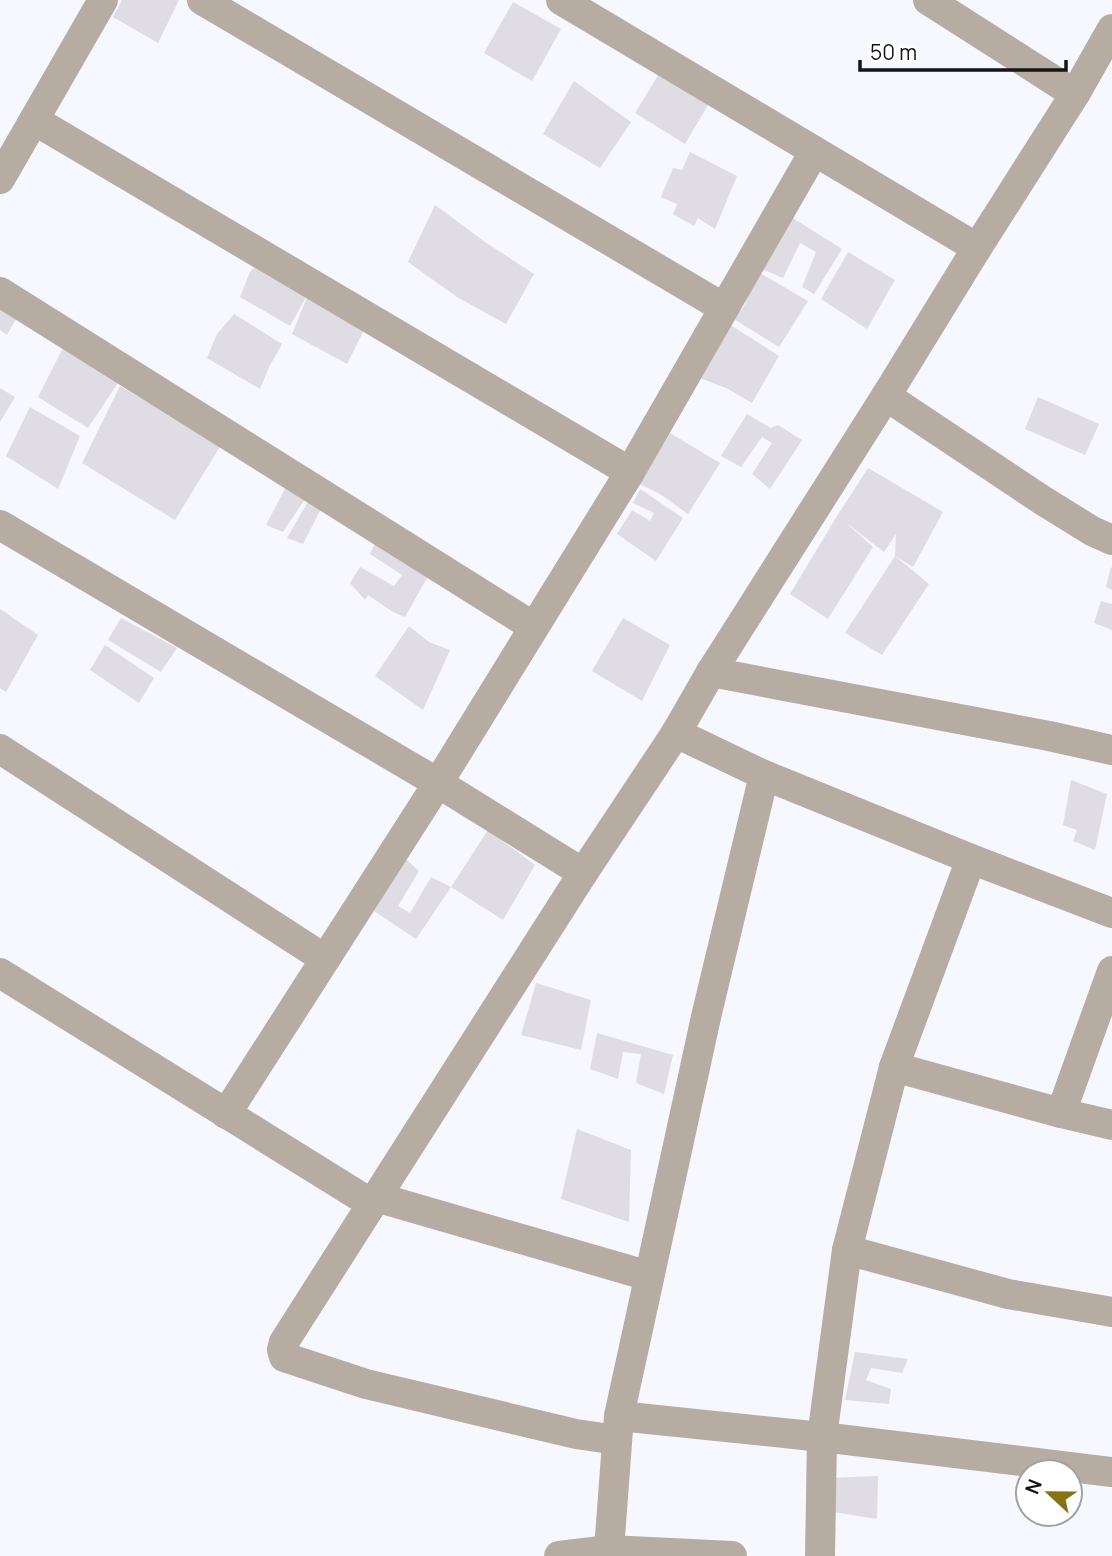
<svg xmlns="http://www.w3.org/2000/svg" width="1112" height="1556" viewBox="0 0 1112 1556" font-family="Manrope,sans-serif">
<rect width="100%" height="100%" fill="#f7f7ff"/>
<g fill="#e0dce3">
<polygon points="122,0 179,0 158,43 113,17"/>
<polygon points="513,2 561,29 532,81 484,53"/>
<polygon points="662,69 711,100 685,144 635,113"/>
<polygon points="574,81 631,122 600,168 543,134"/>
<polygon points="690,152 737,176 715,229 698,218 694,226 673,214 677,204 661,197 673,168 682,170"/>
<polygon points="435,205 485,242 534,274 506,324 457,297 408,262"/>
<polygon points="791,217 842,249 814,294 802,287 816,252 800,243 783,278 762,269"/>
<polygon points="848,252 895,280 867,329 821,299"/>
<polygon points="261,260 310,290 366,326 347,364 292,334 310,290 290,326 240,297 250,272"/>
<polygon points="758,272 808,301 779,347 734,319 744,306"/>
<polygon points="0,300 20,312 7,335 0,330"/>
<polygon points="234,314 282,344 269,367 260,389 207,358 217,334"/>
<polygon points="729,324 779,356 752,403 728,389 700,378"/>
<polygon points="65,344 120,380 88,428 38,397"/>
<polygon points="120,386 221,445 175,520 82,463"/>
<polygon points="0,388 15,397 0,422"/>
<polygon points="1038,397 1099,424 1085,455 1025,429"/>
<polygon points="30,407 80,436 58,489 6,456"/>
<polygon points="747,414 771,428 778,425 802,440 770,489 752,474 772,443 762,437 741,467 721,456"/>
<polygon points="670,433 720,463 688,514 660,494 639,484"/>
<polygon points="868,468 943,512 913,567 895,556 929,584 882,655 845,633 895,556 896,534 884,552 845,522 873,547 828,619 790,594 837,516"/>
<polygon points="288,483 305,499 283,532 266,525"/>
<polygon points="640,489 683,518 656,561 617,534 632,510 650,521 654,513 633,503"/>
<polygon points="309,500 323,505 303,544 287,538"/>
<polygon points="378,536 432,569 405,617 393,612 368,595 365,600 350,583 360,567 394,586 402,575 370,554"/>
<polygon points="1111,567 1112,568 1112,590 1106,587"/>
<polygon points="1101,601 1112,604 1112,630 1094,623"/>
<polygon points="0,609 38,635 6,692 0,688"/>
<polygon points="121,618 177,648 161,672 108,640"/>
<polygon points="623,618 670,645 642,701 592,671"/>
<polygon points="409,626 429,642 450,650 423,710 375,676"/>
<polygon points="105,645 154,678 139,703 90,670"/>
<polygon points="1071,780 1107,794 1095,850 1073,841 1077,830 1063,825"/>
<polygon points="488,830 535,865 503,920 451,887"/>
<polygon points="405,858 419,871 398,906 410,913 431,877 451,887 416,939 374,911"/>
<polygon points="536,983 591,1000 581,1050 521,1035"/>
<polygon points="597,1033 673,1055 664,1094 636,1083 641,1054 623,1052 618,1079 590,1069"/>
<polygon points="577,1129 631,1150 629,1222 561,1199"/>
<polygon points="855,1352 908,1359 902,1373 871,1368 866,1380 891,1389 889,1404 845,1400"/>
<polygon points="878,1476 877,1519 827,1511 828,1478"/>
</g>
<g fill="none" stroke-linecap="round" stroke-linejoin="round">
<g stroke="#b6aca2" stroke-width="30">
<polyline points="202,0 724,308"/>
<polyline points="561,0 977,248"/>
<polyline points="928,0 1075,94"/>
<polyline points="34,120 630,472"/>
<polyline points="0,179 103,0"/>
<polyline points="0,292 534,627"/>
<polyline points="886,396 1042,500 1092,531 1112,540"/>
<polyline points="0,525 438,783 583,873"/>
<polyline points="711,672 1049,736 1112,750"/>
<polyline points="676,733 764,775 971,859 1112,913"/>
<polyline points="0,749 325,959"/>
<polyline points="0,973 372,1204"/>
<polyline points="894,1067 1061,1113 1112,1125"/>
<polyline points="1061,1113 1112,971"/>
<polyline points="226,1114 438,783 630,472 814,152"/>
<polyline points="376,1197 649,1276"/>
<polyline points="847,1250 1008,1294 1112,1312"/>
<polyline points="619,1416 822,1437 1112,1472"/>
<polyline points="617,1440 576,1434 366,1384 284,1357 282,1350 284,1342 583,873 676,733 711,672 886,396 977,248 1075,94 1112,29"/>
<polyline points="609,1550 619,1416 706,1017 764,775"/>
<polyline points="559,1556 609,1550 732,1556"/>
<polyline points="820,1556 822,1437 847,1250 894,1067 971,859"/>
</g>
</g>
<g transform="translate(1049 1493) rotate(292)"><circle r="33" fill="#ffffff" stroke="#a1a1a2" stroke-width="2"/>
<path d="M0-5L12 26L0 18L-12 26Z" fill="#877214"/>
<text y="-10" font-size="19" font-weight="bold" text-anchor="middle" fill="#151517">N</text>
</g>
<path d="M860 60v10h206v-10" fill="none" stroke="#151517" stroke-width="3.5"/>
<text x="870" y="60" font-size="21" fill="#151517" stroke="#ffffff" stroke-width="5" paint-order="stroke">50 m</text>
</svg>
